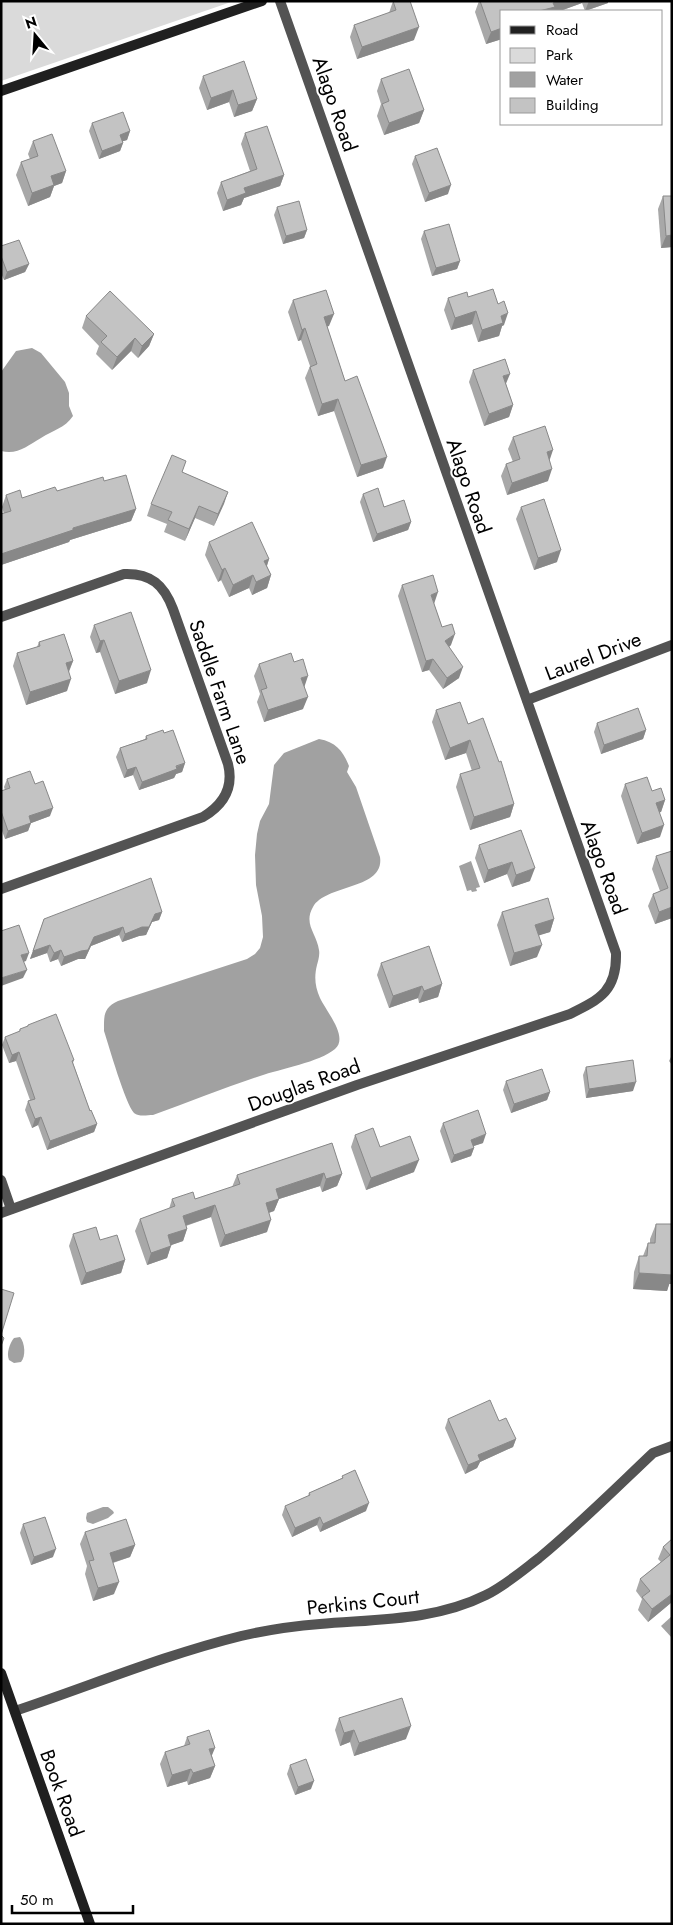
<svg xmlns="http://www.w3.org/2000/svg" width="673" height="1925" viewBox="0 0 673 1925" font-family="Jost,sans-serif">
<rect width="100%" height="100%" fill="#fff"/>
<polygon fill="#dadada" points="1,1 234,1 1,81"/>
<g fill="#a1a1a1">
<path d="M32 348 41 353 65 382 69 393V406L73 416C65 428 53 430 41 438 27 446 18 455 1 451V372L16 351Z"/>
<path d="M319 739C336 742 343 751 349 766L347 772 356 787 380 857C385 890 326 884 313 907 303 924 317 934 319 950 320 955 318 961 317 965 314 977 315 987 320 998 326 1011 349 1037 335 1049 320 1062 280 1069 260 1076 224 1088 189 1102 153 1115 147 1115 139 1117 134 1113 125 1103 109 1046 104 1031 104 1016 103 1008 118 1001L247 959 255 954 260 948 263 937 262 916 256 885 255 855 257 834 260 821 269 804 274 765 284 753Z"/>
<polygon points="471,861 480,887 476,888 477,891 472,892 471,890 467,891 459,866"/>
<path d="M20 1337C25 1343 26 1356 21 1362L14 1363 9 1360C6 1353 10 1343 14 1338Z"/>
<polygon points="103,1507 108,1507 113,1511 114,1513 108,1518 93,1524 87,1522 86,1518 87,1513"/>
<polygon points="672,1616 672,1638 661,1626"/>
</g>
<g fill="none" stroke-linecap="round" stroke-linejoin="round">
<g stroke="#535353" stroke-width="10">
<path d="M1 617 124 574C151 573 164 585 173 609L228 764C234 788 223 805 203 817L1 889"/>
<polyline points="527,700 672,645"/>
<polyline points="1,1180 11,1209"/>
<path d="M1 1213 357 1085 570 1014C601 999 617 990 616 953L280 1"/>
<path d="M15 1711C90 1686 164 1655 241 1636 267 1630 294 1626 320 1624 376 1619 434 1621 486 1595 506 1585 522 1571 539 1558 579 1525 616 1488 653 1453L672 1446"/>
</g>
<g stroke="#202020" stroke-width="10">
<polyline points="1,91 262,1"/>
<polyline points="1,1673 90,1924"/>
</g>
</g>
<g fill="#a8a8a8">
<polygon points="393,1 414,40 357,59 350,37 354,25 389,13"/>
<polygon points="479,1 608,1 608,3 585,11 582,3 560,11 502,11 502,39 486,44 475,12"/>
<polygon points="203,76 257,99 252,111 234,117 229,102 207,110 199,88"/>
<polygon points="381,79 424,110 419,123 384,135 377,116 381,104 377,91"/>
<polygon points="92,123 130,131 127,140 123,141 123,143 120,151 99,159 89,131"/>
<polygon points="245,133 284,175 280,186 244,198 241,205 223,211 217,193 221,182 250,171 241,144"/>
<polygon points="33,141 66,171 62,183 54,186 50,197 28,206 16,175 21,162 30,159 28,154"/>
<polygon points="415,156 448,194 425,202 412,164"/>
<polygon points="663,196 672,247 661,248 658,209"/>
<polygon points="277,207 307,230 304,238 283,244 274,215"/>
<polygon points="424,231 460,261 457,269 432,276 421,239"/>
<polygon points="1,246 29,264 25,272 4,280 1,273"/>
<polygon points="468,297 504,325 502,326 499,336 478,342 472,324 451,330 444,310 448,298"/>
<polygon points="293,300 329,326 327,326 345,381 383,468 357,477 334,411 318,416 305,378 310,366 301,340 298,341 288,312"/>
<polygon points="86,316 154,334 149,346 138,358 131,351 112,370 96,354 99,346 82,328"/>
<polygon points="473,370 506,384 513,405 509,417 484,426 469,382"/>
<polygon points="513,437 549,460 548,481 507,495 501,476 506,464 513,462 508,449"/>
<polygon points="186,461 182,472 228,492 214,526 195,518 185,541 164,532 167,524 147,516 151,504"/>
<polygon points="104,481 136,509 131,521 70,540 69,542 1,565 1,514 4,514 2,507 6,495 22,498"/>
<polygon points="363,494 411,522 408,530 373,542 360,502"/>
<polygon points="521,507 557,562 534,570 516,519"/>
<polygon points="209,542 269,559 267,566 271,575 267,588 252,595 249,588 229,597 221,580 218,582 205,555"/>
<polygon points="402,585 434,604 442,627 451,645 449,647 459,678 443,689 429,670 422,672 398,596"/>
<polygon points="94,625 147,683 115,694 100,652 96,653 90,637"/>
<polygon points="39,642 73,661 69,672 67,691 26,705 13,666 17,653 37,647"/>
<polygon points="294,662 304,687 303,709 264,722 257,702 260,694 254,676 259,664"/>
<polygon points="436,710 468,724 514,804 510,817 470,830 456,787 460,774 472,771 466,753 445,760 432,722"/>
<polygon points="597,723 646,730 643,739 601,754 594,732"/>
<polygon points="164,733 185,763 182,772 176,774 174,778 139,790 133,775 124,778 116,757 120,748 145,739 146,736"/>
<polygon points="7,779 35,784 50,816 31,823 28,831 5,839 1,828 1,791 5,790 4,787"/>
<polygon points="625,784 652,791 665,800 661,812 660,812 660,837 637,844 621,796"/>
<polygon points="521,830 530,881 512,887 507,874 484,883 475,858 479,845"/>
<polygon points="672,851 672,918 655,924 648,906 653,894 660,891 652,869 656,856"/>
<polygon points="162,912 159,920 152,922 146,935 139,936 122,942 119,935 91,946 85,959 78,959 61,966 58,959 50,962 47,953 30,959 44,919"/>
<polygon points="502,912 554,919 550,932 538,935 537,957 510,966 497,925"/>
<polygon points="381,963 442,984 438,997 419,1003 418,998 389,1008 377,975"/>
<polygon points="28,1025 74,1060 73,1063 90,1111 97,1124 94,1132 47,1150 38,1125 32,1128 25,1110 28,1101 30,1100 16,1061 9,1063 2,1045 5,1037 19,1032 20,1029 27,1027"/>
<polygon points="672,1055 672,1065 669,1061"/>
<polygon points="586,1067 633,1091 586,1098 583,1075"/>
<polygon points="506,1081 550,1092 547,1100 511,1113 503,1090"/>
<polygon points="443,1123 483,1143 473,1146 474,1148 471,1156 451,1163 440,1131"/>
<polygon points="355,1135 380,1147 414,1172 366,1190 351,1147"/>
<polygon points="332,1143 342,1174 337,1186 322,1192 320,1186 279,1199 274,1211 269,1213 267,1232 220,1247 211,1217 186,1226 187,1229 183,1241 171,1245 167,1258 147,1265 135,1231 140,1219 169,1209 172,1199 195,1199 232,1187 237,1175"/>
<polygon points="656,1224 672,1224 672,1284 669,1284 667,1291 633,1289 634,1272 639,1256 643,1256 648,1243 650,1243 650,1239"/>
<polygon points="73,1234 100,1240 125,1260 121,1273 81,1285 69,1246"/>
<polygon points="448,1419 499,1421 516,1439 513,1447 480,1462 477,1468 465,1474 445,1428"/>
<polygon points="342,1476 366,1511 320,1532 317,1525 292,1537 282,1515 285,1506 308,1496 309,1493 342,1478"/>
<polygon points="23,1524 53,1557 31,1565 20,1533"/>
<polygon points="85,1532 135,1545 130,1557 113,1563 114,1594 93,1601 85,1574 87,1566 80,1544"/>
<polygon points="672,1539 672,1602 648,1622 638,1610 642,1599 636,1591 640,1579 661,1562 658,1559 663,1547"/>
<polygon points="339,1718 406,1739 354,1756 350,1742 340,1746 335,1730"/>
<polygon points="187,1737 212,1756 215,1766 210,1778 188,1785 187,1781 167,1787 160,1764 165,1752 184,1746"/>
<polygon points="290,1765 311,1789 295,1795 287,1774"/>
</g>
<g fill="#888">
<polygon points="558,1 583,1 582,3 560,11 539,11 553,3"/>
<polygon points="589,1 608,1 608,3 585,11"/>
<polygon points="419,27 414,40 357,59 362,47"/>
<polygon points="502,28 502,39 486,44 491,32"/>
<polygon points="233,90 229,102 207,110 211,98"/>
<polygon points="257,99 252,111 234,117 238,105"/>
<polygon points="424,110 419,123 384,135 389,123"/>
<polygon points="130,131 127,140 117,143 120,135"/>
<polygon points="123,143 120,151 99,159 102,151"/>
<polygon points="66,171 62,183 54,186 50,197 28,206 32,193 51,176"/>
<polygon points="284,175 280,186 244,198 241,205 223,211 227,200 244,188"/>
<polygon points="451,185 448,194 425,202 429,193"/>
<polygon points="307,230 304,238 283,244 286,236"/>
<polygon points="672,235 672,247 661,248 666,236"/>
<polygon points="460,261 457,269 432,276 436,268"/>
<polygon points="29,264 25,272 4,280 7,272"/>
<polygon points="476,311 472,324 451,330 455,318"/>
<polygon points="508,313 504,325 502,326 499,336 478,342 482,330 501,316"/>
<polygon points="334,314 329,326 320,329 324,317"/>
<polygon points="305,328 301,340 298,341 302,330"/>
<polygon points="154,334 149,346 138,358 142,346"/>
<polygon points="135,338 131,351 112,370 117,357"/>
<polygon points="510,374 505,386 503,376"/>
<polygon points="338,399 334,411 318,416 322,404"/>
<polygon points="513,405 509,417 484,426 489,414"/>
<polygon points="553,450 549,462 547,452"/>
<polygon points="387,457 383,468 357,477 361,465"/>
<polygon points="552,469 548,481 507,495 512,483"/>
<polygon points="228,492 224,504 214,526 218,514"/>
<polygon points="199,506 195,518 185,541 189,529"/>
<polygon points="136,509 131,521 70,540 69,542 1,565 1,554 73,528"/>
<polygon points="411,522 408,530 373,542 377,534"/>
<polygon points="561,550 557,562 534,570 538,558"/>
<polygon points="269,559 265,571 264,561"/>
<polygon points="225,568 221,580 218,582 222,570"/>
<polygon points="253,575 249,588 229,597 233,585"/>
<polygon points="271,575 267,588 252,595 256,582"/>
<polygon points="438,592 434,604 431,595"/>
<polygon points="455,634 451,645 441,653 445,641"/>
<polygon points="104,640 100,652 96,653 100,641"/>
<polygon points="433,659 429,670 422,672 426,661"/>
<polygon points="73,661 68,673 66,663"/>
<polygon points="463,667 459,678 443,689 447,678"/>
<polygon points="151,670 147,683 115,694 119,681"/>
<polygon points="308,676 304,688 301,678"/>
<polygon points="71,679 67,691 26,705 30,692"/>
<polygon points="308,697 303,709 264,722 268,710"/>
<polygon points="646,730 643,739 601,754 604,745"/>
<polygon points="470,740 466,753 445,760 450,748"/>
<polygon points="185,763 182,772 176,774 174,778 139,790 142,782"/>
<polygon points="136,767 133,775 124,778 127,770"/>
<polygon points="665,800 661,812 652,815 656,803"/>
<polygon points="514,804 510,817 470,830 474,817"/>
<polygon points="53,808 50,816 26,825 29,816"/>
<polygon points="31,823 28,831 5,839 8,831"/>
<polygon points="664,825 660,837 637,844 642,833"/>
<polygon points="512,862 507,874 484,883 488,870"/>
<polygon points="535,868 530,881 512,887 516,875"/>
<polygon points="672,907 672,918 655,924 659,912"/>
<polygon points="162,912 159,920 152,922 146,935 139,936 122,942 125,934 155,914"/>
<polygon points="554,919 550,932 531,938 535,925"/>
<polygon points="123,927 119,935 91,946 85,959 78,959 61,966 64,957 81,951 94,937"/>
<polygon points="50,945 47,953 30,959 33,951"/>
<polygon points="542,945 537,957 510,966 514,953"/>
<polygon points="61,950 58,959 50,962 54,953"/>
<polygon points="29,953 26,961 18,964 21,955"/>
<polygon points="27,970 23,978 1,986 1,978"/>
<polygon points="442,984 438,997 419,1003 424,991"/>
<polygon points="422,986 418,998 389,1008 393,996"/>
<polygon points="19,1052 16,1061 9,1063 12,1055"/>
<polygon points="636,1082 633,1091 586,1098 589,1089"/>
<polygon points="550,1092 547,1100 511,1113 514,1104"/>
<polygon points="41,1117 38,1125 32,1128 35,1119"/>
<polygon points="97,1124 94,1132 47,1150 50,1141"/>
<polygon points="486,1134 483,1143 468,1148 471,1140"/>
<polygon points="474,1148 471,1156 451,1163 454,1155"/>
<polygon points="419,1160 414,1172 366,1190 371,1178"/>
<polygon points="324,1173 320,1186 279,1199 274,1211 261,1215 266,1203 276,1189"/>
<polygon points="342,1174 337,1186 322,1192 326,1179"/>
<polygon points="215,1205 211,1217 178,1228 183,1216"/>
<polygon points="271,1220 267,1232 220,1247 225,1235"/>
<polygon points="187,1229 183,1241 163,1248 168,1235"/>
<polygon points="171,1246 167,1258 147,1265 151,1253"/>
<polygon points="125,1260 121,1273 81,1285 86,1273"/>
<polygon points="639,1273 672,1275 672,1276 667,1291 633,1289"/>
<polygon points="672,1277 672,1284 669,1284"/>
<polygon points="516,1439 513,1447 480,1462 477,1468 465,1474 468,1465 478,1455"/>
<polygon points="369,1503 366,1511 320,1532 323,1524"/>
<polygon points="320,1517 317,1525 292,1537 295,1528"/>
<polygon points="135,1545 130,1557 105,1565 110,1553"/>
<polygon points="56,1549 53,1557 31,1565 34,1557"/>
<polygon points="119,1582 114,1594 93,1601 98,1588"/>
<polygon points="672,1594 672,1602 648,1622 652,1609"/>
<polygon points="411,1726 406,1739 354,1756 359,1743"/>
<polygon points="354,1730 350,1742 340,1746 344,1733"/>
<polygon points="215,1748 210,1760 209,1749"/>
<polygon points="215,1766 210,1778 188,1785 193,1773"/>
<polygon points="191,1769 187,1781 167,1787 172,1775"/>
<polygon points="314,1781 311,1789 295,1795 298,1787"/>
</g>
<g fill="#c3c3c3" stroke="#888">
<polygon points="393,1 410,1 419,27 362,47 354,25 396,10"/>
<polygon points="480,1 558,1 553,3 555,7 539,11 502,11 502,28 491,32"/>
<polygon points="244,61 257,99 238,105 233,90 211,98 203,76"/>
<polygon points="409,69 424,110 389,123 382,104 389,101 381,79"/>
<polygon points="123,112 130,131 120,135 123,143 102,151 92,123"/>
<polygon points="267,126 284,175 244,188 246,193 227,200 221,182 257,169 245,133"/>
<polygon points="52,134 66,171 51,176 54,185 32,193 21,162 38,156 33,141"/>
<polygon points="437,148 451,185 429,193 415,156"/>
<polygon points="663,196 672,196 672,235 666,236"/>
<polygon points="299,201 307,230 286,236 277,207"/>
<polygon points="449,224 460,261 436,268 424,231"/>
<polygon points="19,240 29,264 7,272 1,256 1,246"/>
<polygon points="493,289 498,304 504,301 508,313 501,316 503,323 482,330 476,311 455,318 448,298 467,292 468,297"/>
<polygon points="326,290 334,314 324,317 345,381 357,376 387,457 361,465 338,399 322,404 310,367 317,364 305,328 302,330 293,300"/>
<polygon points="110,291 154,334 142,346 135,338 117,357 101,342 107,336 86,316"/>
<polygon points="505,359 510,374 503,376 513,405 489,414 473,370"/>
<polygon points="545,426 553,450 547,452 552,469 512,483 506,464 520,459 513,437"/>
<polygon points="172,455 186,461 182,472 228,492 218,514 199,506 189,529 168,520 172,512 151,504"/>
<polygon points="126,475 136,509 73,528 73,530 1,554 1,514 11,511 6,495 20,490 22,498 55,487 57,491 103,477 104,481"/>
<polygon points="378,488 384,507 404,500 411,522 377,534 363,494"/>
<polygon points="544,499 561,550 538,558 521,507"/>
<polygon points="252,522 269,559 264,561 271,575 256,582 253,575 233,585 225,568 222,570 209,542"/>
<polygon points="433,575 438,592 431,595 442,627 452,624 455,634 445,641 463,667 447,678 433,659 426,661 402,585"/>
<polygon points="131,612 151,670 119,681 104,640 100,641 94,625"/>
<polygon points="64,634 73,661 66,663 71,679 30,692 17,653 40,646 39,642"/>
<polygon points="291,653 294,662 303,659 308,676 301,678 308,697 268,710 261,690 267,688 259,664"/>
<polygon points="460,702 468,724 483,718 499,762 501,761 514,804 474,817 460,774 480,768 470,740 450,748 436,710"/>
<polygon points="638,708 646,730 604,745 597,723"/>
<polygon points="163,730 164,733 173,730 185,763 176,766 177,769 142,782 136,767 127,770 120,748 147,739 146,736"/>
<polygon points="30,771 35,784 43,781 53,808 29,816 31,823 8,831 1,811 1,791 10,788 7,779"/>
<polygon points="647,777 652,791 661,788 665,800 656,803 664,825 642,833 625,784"/>
<polygon points="521,830 535,868 516,875 512,862 488,870 479,845"/>
<polygon points="672,851 672,907 659,912 653,894 668,888 656,856"/>
<polygon points="151,878 162,912 155,914 149,927 142,927 125,934 123,927 94,937 88,950 81,951 64,957 61,950 54,953 50,945 33,951 44,919"/>
<polygon points="548,898 554,919 535,925 542,945 514,953 502,912"/>
<polygon points="19,925 29,953 21,955 27,970 1,978 1,931"/>
<polygon points="429,946 442,984 424,991 422,986 393,996 381,963"/>
<polygon points="56,1014 74,1060 72,1061 90,1111 91,1110 97,1124 50,1141 41,1117 35,1119 28,1101 35,1099 19,1052 12,1055 5,1037 20,1031 20,1029 28,1026 28,1025"/>
<polygon points="633,1060 636,1082 589,1089 586,1067"/>
<polygon points="542,1069 550,1092 514,1104 506,1081"/>
<polygon points="478,1110 486,1134 471,1140 474,1148 454,1155 443,1123"/>
<polygon points="373,1128 380,1147 410,1136 419,1160 371,1178 355,1135"/>
<polygon points="332,1143 342,1174 326,1179 324,1173 276,1189 279,1199 266,1203 271,1220 225,1235 215,1205 183,1216 187,1229 168,1235 171,1246 151,1253 140,1219 175,1206 172,1199 193,1192 195,1199 240,1184 237,1175"/>
<polygon points="656,1224 672,1224 672,1275 639,1273 639,1256 647,1256 648,1243 655,1243"/>
<polygon points="96,1227 100,1240 117,1235 125,1260 86,1273 73,1234"/>
<polygon points="1,1289 14,1293 1,1335 4,1338 1,1346"/>
<polygon points="490,1400 499,1421 506,1418 516,1439 478,1455 480,1460 468,1465 448,1419"/>
<polygon points="355,1470 369,1503 323,1524 320,1517 295,1528 285,1506 310,1495 309,1493 343,1478 342,1476"/>
<polygon points="45,1517 56,1549 34,1557 23,1524"/>
<polygon points="126,1519 135,1545 110,1553 119,1582 98,1588 89,1561 94,1560 85,1532"/>
<polygon points="672,1539 672,1594 652,1609 642,1597 650,1591 640,1579 670,1555 663,1547"/>
<polygon points="402,1698 411,1726 359,1743 354,1730 344,1733 339,1718"/>
<polygon points="209,1730 215,1748 209,1749 215,1766 193,1773 191,1769 172,1775 165,1752 190,1744 187,1737"/>
<polygon points="306,1759 314,1781 298,1787 290,1765"/>
</g>
<g text-anchor="middle" stroke-width="4" stroke-linejoin="round" paint-order="stroke">
<g font-size="20" fill="#000" stroke="#fff">
<text transform="translate(335 104) rotate(71)" y="7">Alago Road</text>
<text transform="translate(469 486) rotate(71)" y="7">Alago Road</text>
<text transform="translate(593 656) rotate(-21)" y="7">Laurel Drive</text>
<text transform="translate(220 692) rotate(71)" y="7">Saddle Farm Lane</text>
<text transform="translate(604 867) rotate(70)" y="7">Alago Road</text>
<text transform="translate(304 1085) rotate(-20)" y="7">Douglas Road</text>
<text transform="translate(363 1602) rotate(-6)" y="7">Perkins Court</text>
<text transform="translate(62 1793) rotate(70)" y="7">Book Road</text>
</g>
</g>
<rect width="673" height="1925" fill="none" stroke="#000000" stroke-width="5"/>
<rect x="500" y="10" width="162" height="115" fill="#ffffff" stroke="#999999"/>
<rect x="510" y="26" width="25" height="8" fill="#202020" stroke="#999999"/>
<text x="546" y="35" font-size="15" fill="#000000">Road</text>
<rect x="510" y="48" width="25" height="15" fill="#dadada" stroke="#999999"/>
<text x="546" y="60" font-size="15" fill="#000000">Park</text>
<rect x="510" y="72" width="25" height="15" fill="#a1a1a1" stroke="#999999"/>
<text x="546" y="85" font-size="15" fill="#000000">Water</text>
<rect x="510" y="98" width="25" height="15" fill="#c3c3c3" stroke="#999999"/>
<text x="546" y="110" font-size="15" fill="#000000">Building</text>
<g transform="translate(35 35) rotate(342)" stroke="#ffffff" stroke-width="4" paint-order="stroke">
<path d="M0-4L9 19L0 12L-9 19Z" fill="#000000"/>
<text y="-8" font-size="14" font-weight="bold" text-anchor="middle" fill="#000000">N</text>
</g>
<path d="M12 1905v8h121v-8" fill="none" stroke="#000000" stroke-width="2.5"/>
<text x="20" y="1905" font-size="15" fill="#000000" stroke="#ffffff" stroke-width="4" paint-order="stroke">50 m</text>
</svg>
